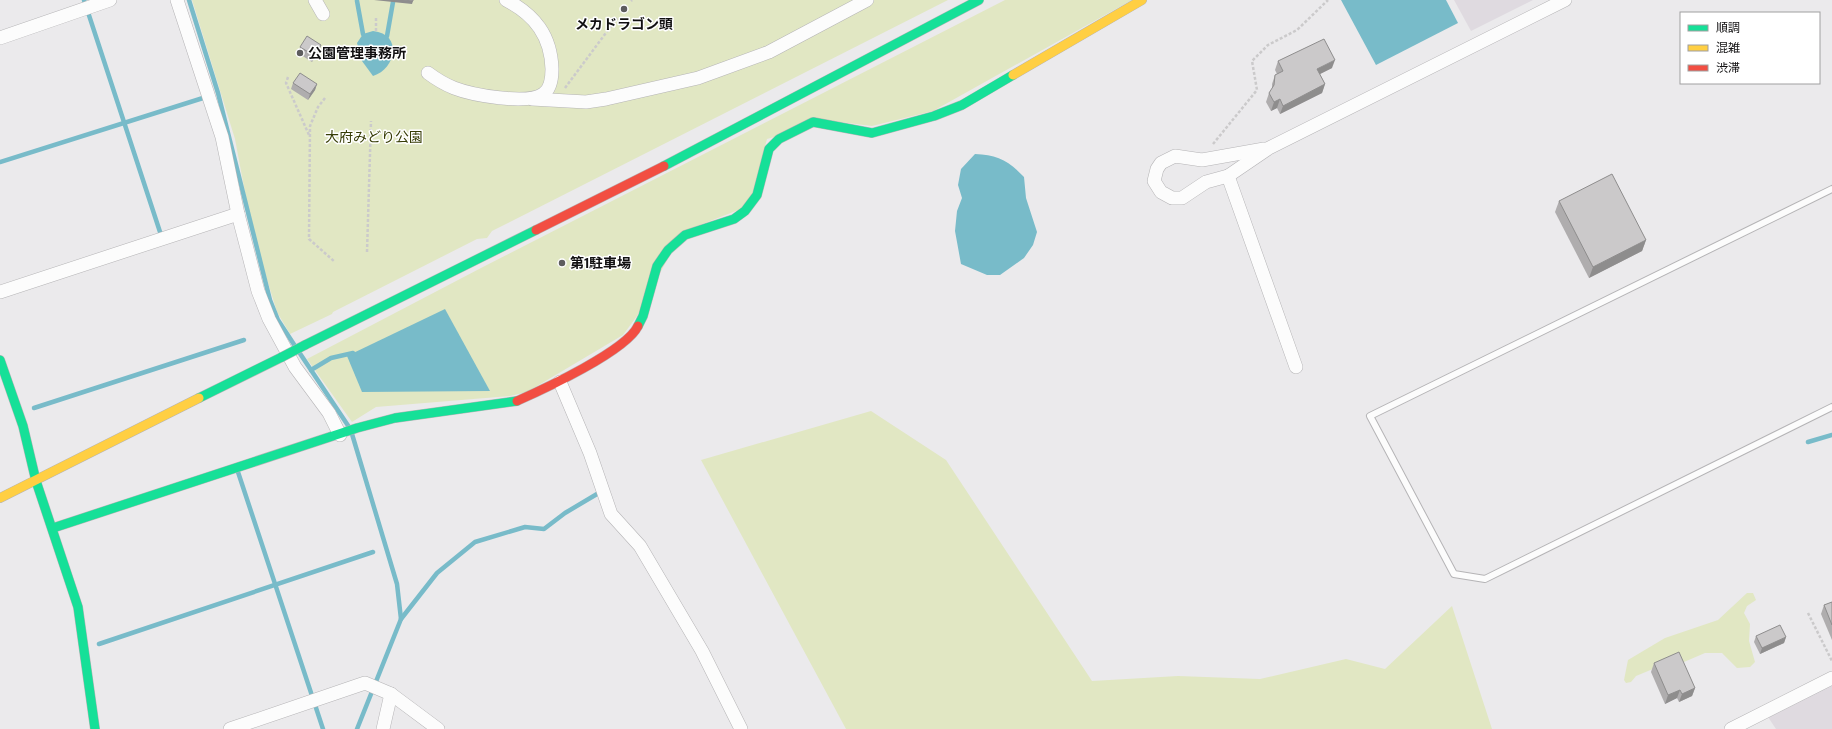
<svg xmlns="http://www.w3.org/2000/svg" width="1832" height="729" viewBox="0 0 1832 729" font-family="'DM Sans','Noto Sans JP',sans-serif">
<rect width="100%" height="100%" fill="#ebeaec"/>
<g fill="#dfdae0">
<polygon points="1454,0 1533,0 1471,31"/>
<polygon points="1832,684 1832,729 1776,729 1768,717"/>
</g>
<g fill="#e1e7c3">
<polygon points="192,0 948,0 492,231 487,238 477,239 333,312 332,314 290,334 277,312 261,260 250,219 235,139"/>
<polygon points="1005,0 1132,0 933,111 872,126 832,121 767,139 752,196 741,209 682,232 637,316 623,335 527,392 510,396 376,407 352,422 307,359 481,268"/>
<polygon points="871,411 946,460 1092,681 1178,676 1260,679 1346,659 1385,669 1452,606 1492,729 846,729 701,460"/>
<polygon points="1747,593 1753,593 1756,600 1747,606 1744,613 1750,624 1749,641 1755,662 1750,667 1737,668 1722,653 1705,653 1684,662 1677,659 1636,676 1631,682 1626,683 1624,680 1628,660 1665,638 1718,620"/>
</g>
<g fill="#78bbc9">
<polygon points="1341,0 1446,0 1458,23 1376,65"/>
<path d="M373 31C403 34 396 69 373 76L362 61 357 43 363 34Z"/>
<path d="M975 154C997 155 1008 160 1024 177L1026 198 1037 232 1033 245 1024 258 1000 275H987L961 264 955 231 957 211 962 198 958 185 961 169Z"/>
<polygon points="445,309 490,391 362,392 347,356"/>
</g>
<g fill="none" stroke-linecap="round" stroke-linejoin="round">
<g stroke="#78bbc9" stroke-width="4.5">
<polyline points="84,0 161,235"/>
<polyline points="189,0 218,93 270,300 278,320 295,346"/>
<polyline points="357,1 363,34"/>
<polyline points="387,36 393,2"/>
<polyline points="0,162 203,98"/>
<polyline points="299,352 349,427"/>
<polyline points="311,370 331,358 353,353"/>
<polyline points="34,408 244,340"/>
<polyline points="352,434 397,584 401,619 357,729"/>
<polyline points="1808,442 1832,435"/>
<polyline points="238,472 323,729"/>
<polyline points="401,619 437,573 475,542 525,527 544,529 565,513 597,494"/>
<polyline points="99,644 373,552"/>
</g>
<g stroke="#b5b4b6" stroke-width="8">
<polyline id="lane" points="1832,189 1370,416 1454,574 1485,579 1832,407"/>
</g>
<g stroke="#b5b4b6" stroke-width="14">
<g id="street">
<polyline points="177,0 222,137 238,214 258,291 269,319 295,367 329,413 340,435"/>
<polyline points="315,0 323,14"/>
<polyline points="0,38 110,0"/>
<path d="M428 73C436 79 444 84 454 88 472 95 527 105 543 94 551 89 552 78 552 69 551 36 535 15 506 0"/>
<polyline points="532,99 586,102 606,99 698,78 769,52 867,0"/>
<polyline points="1228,176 1206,182 1182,198 1172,198 1161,192 1154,181 1157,169 1161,163 1175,156 1202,160 1264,149"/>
<polyline points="0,292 238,214"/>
<polyline points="1296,367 1228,176 1269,148 1565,0"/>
<polyline points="560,382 590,453 611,514 640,546 702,651 741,729"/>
<polyline points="230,729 365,683 391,694 438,729"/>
<polyline points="383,729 391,694"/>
<polyline points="1731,729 1832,678"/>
</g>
</g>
<g stroke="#b5b4b6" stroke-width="10">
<g id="fast">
<polyline points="664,166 979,0"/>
<polyline points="638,326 643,316 657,266 668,250 685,235 734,219 745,211 757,195 769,149 779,139 813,122 872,133 934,116 962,105 1013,75"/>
<polyline points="305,345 536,230"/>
<polyline points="0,360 23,426 36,481 78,607 95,729"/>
<polyline points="199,398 282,357"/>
<polyline points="53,528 357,428 395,418 517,401"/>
</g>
</g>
<g stroke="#b5b4b6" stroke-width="10">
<g id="slow">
<polyline points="1013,75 1142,0"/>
<polyline points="0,498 199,398"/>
</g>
</g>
<g stroke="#b5b4b6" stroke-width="10">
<g id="jam">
<polyline points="536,230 664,166"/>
<path d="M517 401C544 389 626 351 638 326"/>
</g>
</g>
<g stroke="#cbcacb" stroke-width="2.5" stroke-dasharray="3 2" stroke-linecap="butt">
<polyline points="631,1 632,0"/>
<polyline points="376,31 376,17"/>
<polyline points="288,77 286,83 309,135"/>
<polyline points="565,88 617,18"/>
<polyline points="325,98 318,107 310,126 309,239 335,262"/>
<polyline points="1213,144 1257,90 1252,61 1268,45 1297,30 1328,0"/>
<polyline points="367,252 371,121"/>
<polyline points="1808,613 1832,661"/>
</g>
<use href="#lane" stroke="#fcfcfc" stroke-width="6"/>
<use href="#street" stroke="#fcfcfc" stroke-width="13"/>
<use href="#fast" stroke="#16e098" stroke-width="9"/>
<use href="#slow" stroke="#ffcf43" stroke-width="9"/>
<use href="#jam" stroke="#f24e42" stroke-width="9"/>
<g stroke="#b5b4b6" stroke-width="10" stroke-linecap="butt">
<polyline id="fast-bridge" points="282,357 305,345"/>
</g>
<use href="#fast-bridge" stroke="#16e098" stroke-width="9"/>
</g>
<g fill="#afadae">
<polygon points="300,47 319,51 312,62 298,53"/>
<polygon points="1278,61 1332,68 1320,74 1325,84 1322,93 1280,114 1277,108 1271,111 1266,102 1269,93 1272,89 1272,84 1275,75 1277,74 1275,70"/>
<polygon points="293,83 317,84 315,90 308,100 291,89"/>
<polygon points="1559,201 1646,240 1642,251 1589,278 1555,212"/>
<polygon points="1832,602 1832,640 1821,614 1824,605"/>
<polygon points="1756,636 1786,637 1784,643 1760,654 1754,642"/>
<polygon points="1654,663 1695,688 1692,696 1679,702 1677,698 1665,704 1651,672"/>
</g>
<g fill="#8e8d8d">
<polygon points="374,0 403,0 413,1 412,4"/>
<polygon points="321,45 319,51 312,62 315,56"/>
<polygon points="1335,60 1332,68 1314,77 1317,69"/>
<polygon points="317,84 315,90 308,100 310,94"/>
<polygon points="1325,84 1322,93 1280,114 1283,106"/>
<polygon points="1280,99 1277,108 1271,111 1274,102"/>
<polygon points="1646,240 1642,251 1589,278 1593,267"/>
<polygon points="1786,637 1784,643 1760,654 1762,648"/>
<polygon points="1695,688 1692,696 1679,702 1682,694"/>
<polygon points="1680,690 1677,698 1665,704 1668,695"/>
</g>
<g fill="#cbc9ca" stroke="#8e8d8d">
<polygon points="403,0 413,0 413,1"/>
<polygon points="307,36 321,45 315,56 300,47"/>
<polygon points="1324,39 1335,60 1317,69 1325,84 1283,106 1280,99 1274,102 1269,93 1274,85 1275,75 1283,71 1278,61"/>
<polygon points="300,73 317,84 310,94 293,83"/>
<polygon points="1612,174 1646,240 1593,267 1559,201"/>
<polygon points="1832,602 1832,625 1824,605"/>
<polygon points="1780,625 1786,637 1762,648 1756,636"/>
<polygon points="1679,652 1695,688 1682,694 1680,690 1668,695 1654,663"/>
</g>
<g fill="#5d5c5e" stroke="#fff" stroke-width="1.5">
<circle cx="624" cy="9" r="4"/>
<circle cx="300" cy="53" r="4"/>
<circle cx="562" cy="263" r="4"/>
</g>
<g text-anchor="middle" stroke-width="3" stroke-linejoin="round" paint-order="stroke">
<g font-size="14" font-weight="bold" fill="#111011" stroke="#fff" text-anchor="start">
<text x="624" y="29" text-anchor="middle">メカドラゴン頭</text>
<text x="308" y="58">公園管理事務所</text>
<text x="570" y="268">第1駐車場</text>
</g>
<g font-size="14" fill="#373d06" stroke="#fff">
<text x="374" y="142">大府みどり公園</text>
</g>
</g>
<rect x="1680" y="12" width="140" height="72" fill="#ffffff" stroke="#a09fa0"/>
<rect x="1688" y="25" width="20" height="6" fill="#16e098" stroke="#a09fa0"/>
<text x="1716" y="32" font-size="12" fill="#111011">順調</text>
<rect x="1688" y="45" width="20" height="6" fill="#ffcf43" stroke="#a09fa0"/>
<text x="1716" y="52" font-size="12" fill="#111011">混雑</text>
<rect x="1688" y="65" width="20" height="6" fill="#f24e42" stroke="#a09fa0"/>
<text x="1716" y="72" font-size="12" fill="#111011">渋滞</text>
</svg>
